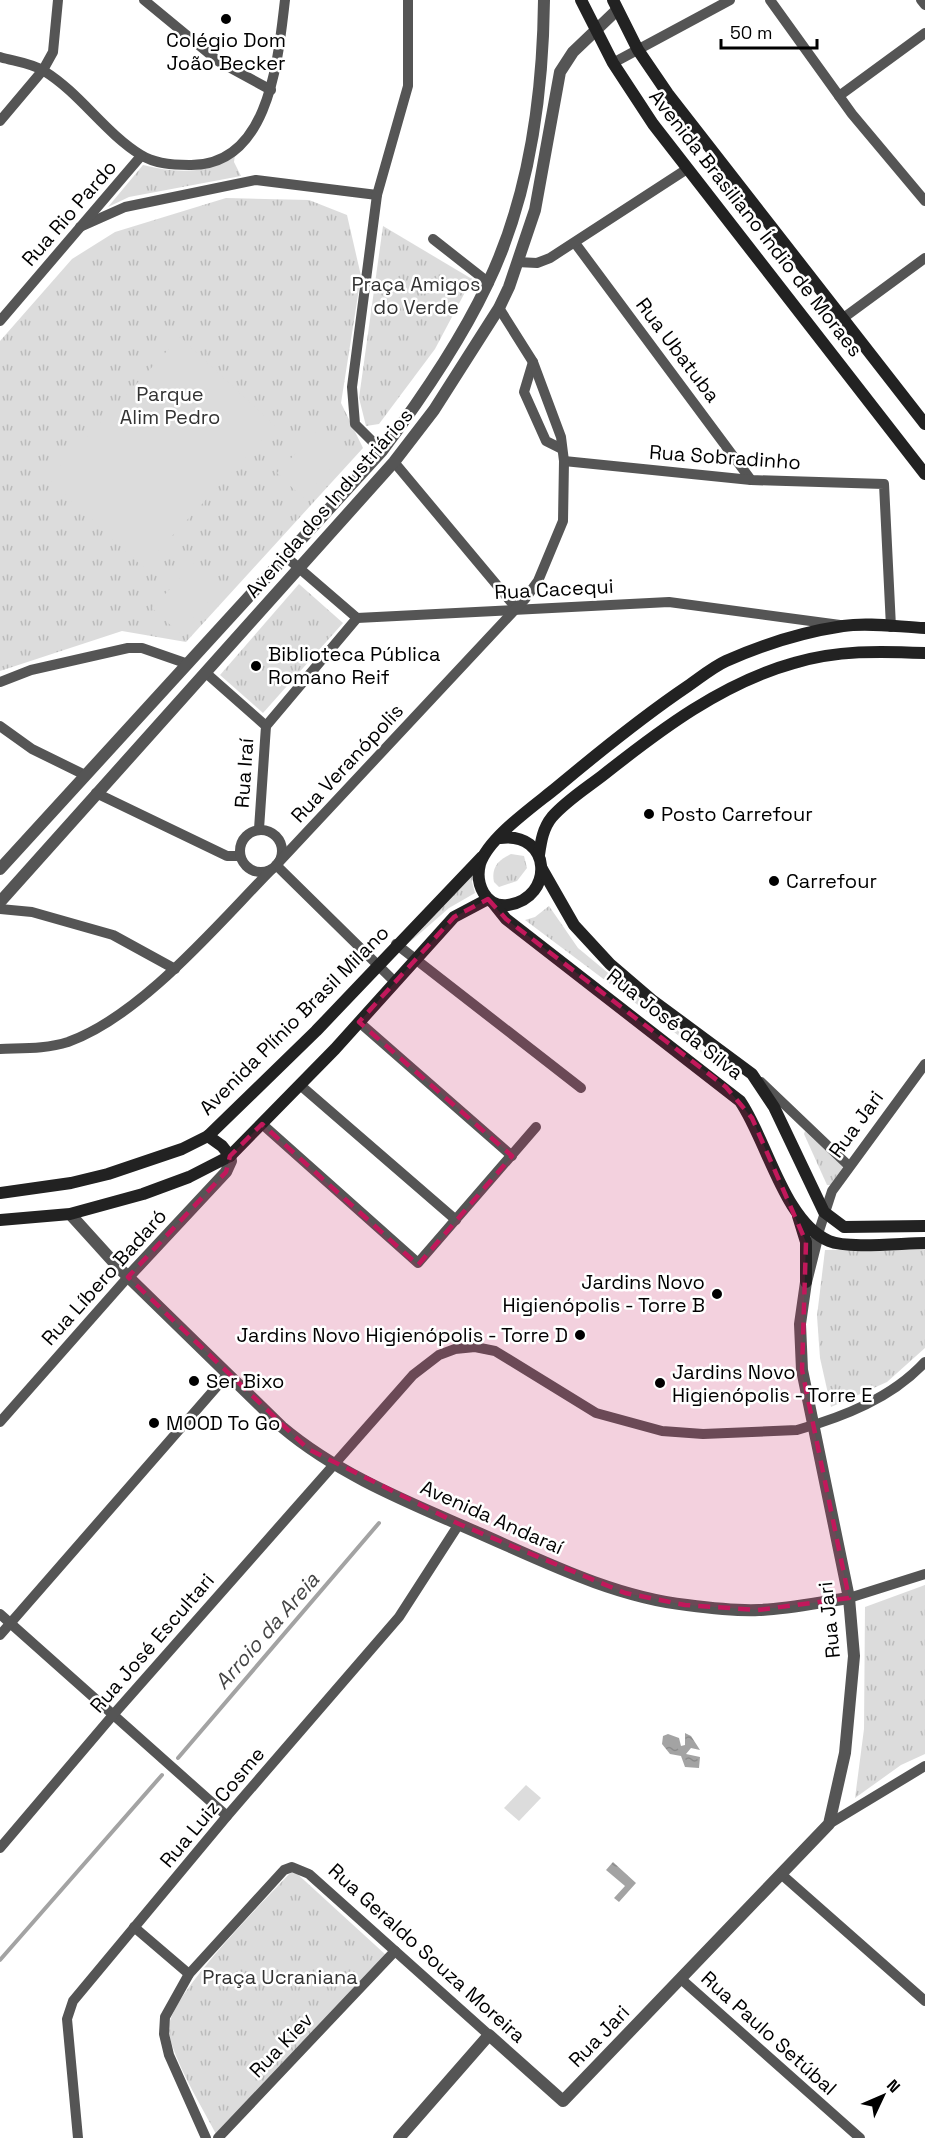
<svg xmlns="http://www.w3.org/2000/svg" width="925" height="2138" viewBox="0 0 925 2138" font-family="'Space Grotesk',sans-serif">
<defs>
<pattern id="grass-tufts" width="24" height="20" patternUnits="userSpaceOnUse" patternTransform="scale(1.5)"><rect width="24" height="20" fill="#dcdcdc"/><path d="M3 7l-1-3M5 7V3M7 7l1-3M15 17l-1-3M17 17v-4M19 17l1-3" fill="none" stroke="#bbb"/></pattern>
<pattern id="water-ripples" width="26" height="14" patternUnits="userSpaceOnUse" patternTransform="scale(1.5)"><rect width="26" height="14" fill="#a3a3a3"/><path d="M2 4q2-2 4 0t4 0M15 11q2-2 4 0t4 0" fill="none" stroke="#8b8b8b"/></pattern>
</defs>
<rect width="100%" height="100%" fill="#fff"/>
<g fill="url(#grass-tufts)">
<path d="M235 155 234 162 241 176 129 197 108 207 143 165C175 173 207 175 235 155Z"/>
<polygon points="226,198 309,200 347,215 361,276 341,403 363,448 186,642 122,631 0,671 0,341 72,259 115,232"/>
<polygon points="383,226 472,279 435,349 379,424 366,426 359,398"/>
<polygon points="299,584 343,623 263,713 220,675"/>
<path d="M511 854 524 856 527 868 517 881 499 887 494 882C491 868 498 860 511 854Z"/>
<polygon points="474,872 472,882 475,893 449,908 409,943"/>
<polygon points="549,906 578,948 735,1078 525,920 535,917"/>
<polygon points="805,1131 843,1167 831,1185 827,1185 804,1134"/>
<polygon points="925,1249 925,1348 887,1382 831,1407 820,1358 817,1316 825,1250"/>
<polygon points="925,1585 925,1754 901,1765 855,1798 864,1729 865,1607"/>
<path d="M293 1870 386 1955 217 2136C205 2112 168 2052 169 2028 169 1995 267 1898 293 1870Z"/>
</g>
<g fill="#dcdcdc">
<polygon points="180,337 275,426 143,567 48,479"/>
<polygon points="316,432 342,456 303,498 277,473"/>
<polygon points="194,563 221,588 179,633 152,608"/>
<polygon points="526,1785 541,1798 519,1821 504,1808"/>
</g>
<g fill="url(#water-ripples)">
<polygon points="685,1733 691,1736 700,1750 691,1748 686,1754 700,1757 699,1768 685,1767 681,1756 670,1754 662,1744 663,1736 668,1734 679,1738 681,1746 685,1745"/>
<polygon points="613,1862 636,1883 619,1902 614,1898 625,1886 606,1870"/>
</g>
<g fill="none" stroke-linecap="round" stroke-linejoin="round">
<g stroke="#a3a3a3" stroke-width="4">
<polyline points="178,1758 379,1523"/>
<polyline points="0,1960 162,1775"/>
</g>
<g stroke="#555" stroke-width="10">
<polyline points="144,0 218,61 271,90"/>
<polyline points="770,0 852,114 925,201"/>
<polyline points="921,0 925,5"/>
<path d="M0 57C13 61 32 63 44 71 80 93 105 133 141 155 155 164 173 165 189 165 270 167 278 58 285 0"/>
<polyline points="613,63 730,0"/>
<polyline points="839,96 925,33"/>
<polyline points="0,121 43,70 53,52 58,0"/>
<polyline points="80,227 125,207 256,180 377,195"/>
<polyline points="433,239 489,283"/>
<polyline points="575,243 751,480"/>
<polyline points="517,262 537,263 550,258 687,169"/>
<polyline points="842,319 925,258"/>
<polyline points="0,321 141,156"/>
<polyline points="533,362 524,392 546,441 562,449"/>
<polyline points="382,451 355,424 352,387 377,195 408,86 408,0"/>
<polyline points="564,461 751,480 884,484 891,627"/>
<polyline points="394,462 516,608"/>
<polyline points="285,556 357,618 669,602 840,625"/>
<polyline points="206,673 266,726 259,829"/>
<polyline points="0,682 31,670 128,648 142,648 188,664"/>
<polyline points="0,726 32,749 85,775"/>
<polyline points="266,726 357,618"/>
<polyline points="96,793 227,856 240,856"/>
<circle cx="261" cy="851" r="21"/>
<polyline points="278,863 525,599 538,581 563,521 564,461 561,437 533,362 499,308"/>
<polyline points="276,865 395,982"/>
<polyline points="0,909 32,912 113,935 175,969"/>
<polyline points="396,944 581,1088"/>
<polyline points="359,1022 512,1156"/>
<path d="M0 1049C23 1048 46 1049 68 1042 141 1016 217 925 271 870"/>
<polyline points="761,1082 849,1166"/>
<polyline points="300,1085 456,1220"/>
<polyline points="262,1124 418,1263 536,1127"/>
<polyline points="818,1234 832,1191 925,1064"/>
<polyline points="0,1422 128,1277"/>
<polyline points="849,1598 925,1574"/>
<polyline points="0,1614 227,1816"/>
<polyline points="0,1635 227,1375"/>
<polyline points="829,1824 925,1766"/>
<path d="M0 1848 113 1715 413 1375 439 1355 455 1349 475 1347 495 1351 596 1413 662 1431 703 1434 797 1430C843 1417 892 1398 925 1362"/>
<polyline points="781,1874 925,2001"/>
<polyline points="134,1927 189,1974"/>
<polyline points="681,1979 860,2138"/>
<polyline points="78,2138 67,2019 73,2001 227,1816 399,1617 459,1524"/>
<polyline points="206,2138 169,2055 164,2034 165,2017 189,1974 284,1870 292,1867 309,1874 489,2035"/>
<polyline points="218,2138 395,1951"/>
</g>
<g stroke="#555" stroke-width="12">
<path d="M0 869 382 451C421 399 459 344 487 285 529 198 543 96 544 0"/>
<polyline points="0,902 394,462 434,410 499,308 509,287 535,210 560,72 573,52 617,10"/>
<path d="M70 1214 118 1267 282 1427C340 1476 413 1504 481 1534 547 1563 615 1597 687 1605 710 1608 736 1611 759 1610 789 1609 820 1602 849 1598"/>
<polyline points="128,1277 226,1172 231,1161 230,1156"/>
<polyline points="399,2138 489,2035 563,2101 829,1824 845,1753 854,1656 849,1598 802,1370 800,1324 806,1282 818,1234"/>
</g>
<g stroke="#222" stroke-width="12">
<polyline points="581,0 613,63 653,124 925,474"/>
<polyline points="613,0 638,50 668,94 925,424"/>
<path d="M500 838C552 831 555 898 508 905 485 908 475 883 480 864 488 838 534 806 556 788 599 752 642 717 688 686 701 677 713 667 726 661 764 644 803 632 843 626 869 622 899 627 925 628"/>
<path d="M539 855C541 841 543 828 552 817 566 801 585 789 602 776 660 730 722 683 794 663 837 650 880 651 925 653"/>
<polyline points="542,869 574,925 610,964 652,1000 752,1074 774,1107 824,1212 844,1227 925,1226"/>
<path d="M494 904 506 919 740 1101C767 1140 784 1222 829 1241 848 1249 902 1243 925 1243"/>
<polyline points="208,1136 222,1146 230,1156"/>
<polyline points="0,1193 71,1183 108,1174 182,1149 208,1136 316,1031 482,857"/>
<polyline points="798,1216 806,1242 806,1282"/>
<polyline points="0,1220 70,1214 143,1194 189,1177 230,1156 335,1049 454,917 488,899"/>
</g>
</g>
<path fill="#c2185b" fill-opacity="0.2" stroke="#c2185b" stroke-width="4.5" stroke-dasharray="12 8" stroke-linejoin="round" d="M488 899 506 919 726 1087 752 1118 806 1242 802 1370 849 1598 758 1610 685 1605 625 1593 459 1524 308 1449 128 1277 226 1172 230 1156 262 1124 418 1265 512 1156 359 1022 454 917Z"/>
<g fill="#000" stroke="#fff" stroke-width="2">
<circle cx="226" cy="19" r="6"/>
<circle cx="256" cy="666" r="6"/>
<circle cx="649" cy="814" r="6"/>
<circle cx="774" cy="881" r="6"/>
<circle cx="717" cy="1294" r="6"/>
<circle cx="580" cy="1335" r="6"/>
<circle cx="194" cy="1381" r="6"/>
<circle cx="660" cy="1383" r="6"/>
<circle cx="154" cy="1423" r="6"/>
</g>
<g text-anchor="middle" stroke-width="5" stroke-linejoin="round" paint-order="stroke">
<g font-size="20" fill="#000" stroke="#fff" text-anchor="start">
<text x="226" y="47" text-anchor="middle">Colégio Dom<tspan x="226" dy="23">João Becker</tspan></text>
<text x="268" y="661">Biblioteca Pública<tspan x="268" dy="23">Romano Reif</tspan></text>
<text x="661" y="821">Posto Carrefour</text>
<text x="786" y="888">Carrefour</text>
<text x="705" y="1289" text-anchor="end">Jardins Novo<tspan x="705" dy="23">Higienópolis - Torre B</tspan></text>
<text x="568" y="1342" text-anchor="end">Jardins Novo Higienópolis - Torre D</text>
<text x="672" y="1379">Jardins Novo<tspan x="672" dy="23">Higienópolis - Torre E</tspan></text>
<text x="206" y="1388">Ser Bixo</text>
<text x="166" y="1430">MOOD To Go</text>
</g>
<g font-size="20" fill="#000" stroke="#fff">
<text transform="translate(69 213) rotate(-49)" y="7">Rua Rio Pardo</text>
<text transform="translate(756 223) rotate(52)" y="7">Avenida Brasiliano Índio de Moraes</text>
<text transform="translate(678 350) rotate(53)" y="7">Rua Ubatuba</text>
<text transform="translate(725 457) rotate(4)" y="7">Rua Sobradinho</text>
<text transform="translate(329 503) rotate(-49)" y="7">Avenida dos Industriários</text>
<text transform="translate(554 589) rotate(-3)" y="7">Rua Cacequi</text>
<text transform="translate(347 763) rotate(-47)" y="7">Rua Veranópolis</text>
<text transform="translate(244 773) rotate(-86)" y="7">Rua Iraí</text>
<text transform="translate(294 1020) rotate(-45)" y="7">Avenida Plínio Brasil Milano</text>
<text transform="translate(675 1024) rotate(38)" y="7">Rua José da Silva</text>
<text transform="translate(856 1124) rotate(-54)" y="7">Rua Jari</text>
<text transform="translate(104 1277) rotate(-48)" y="7">Rua Líbero Badaró</text>
<text transform="translate(492 1517) rotate(24)" y="7">Avenida Andaraí</text>
<text transform="translate(829 1620) rotate(-96)" y="7">Rua Jari</text>
<text transform="translate(152 1643) rotate(-49)" y="7">Rua José Escultari</text>
<text transform="translate(212 1807) rotate(-50)" y="7">Rua Luiz Cosme</text>
<text transform="translate(427 1953) rotate(42)" y="7">Rua Geraldo Souza Moreira</text>
<text transform="translate(769 2033) rotate(42)" y="7">Rua Paulo Setúbal</text>
<text transform="translate(599 2036) rotate(-46)" y="7">Rua Jari</text>
<text transform="translate(281 2045) rotate(-46)" y="7">Rua Kiev</text>
</g>
<g font-size="20" fill="#333" stroke="#fff">
<text x="416" y="291">Praça Amigos<tspan x="416" dy="23">do Verde</tspan></text>
<text x="170" y="401">Parque<tspan x="170" dy="23">Alim Pedro</tspan></text>
<text x="280" y="1984">Praça Ucraniana</text>
</g>
<g font-size="21" font-style="italic" fill="#444" stroke="#fff">
<text transform="translate(267 1631) rotate(-49)" y="7">Arroio da Areia</text>
</g>
</g>
<g transform="translate(883 2096) rotate(46)" stroke="#ffffff" stroke-width="4.5" paint-order="stroke">
<path d="M0-4.5L10 22L0 15L-10 22Z" fill="#000000"/>
<text y="-9" font-size="16" font-weight="bold" text-anchor="middle" fill="#000000">N</text>
</g>
<path d="M721 39v9h96v-9" fill="none" stroke="#000000" stroke-width="3"/>
<text x="730" y="39" font-size="18" fill="#000000" stroke="#ffffff" stroke-width="4.5" paint-order="stroke">50 m</text>
</svg>
